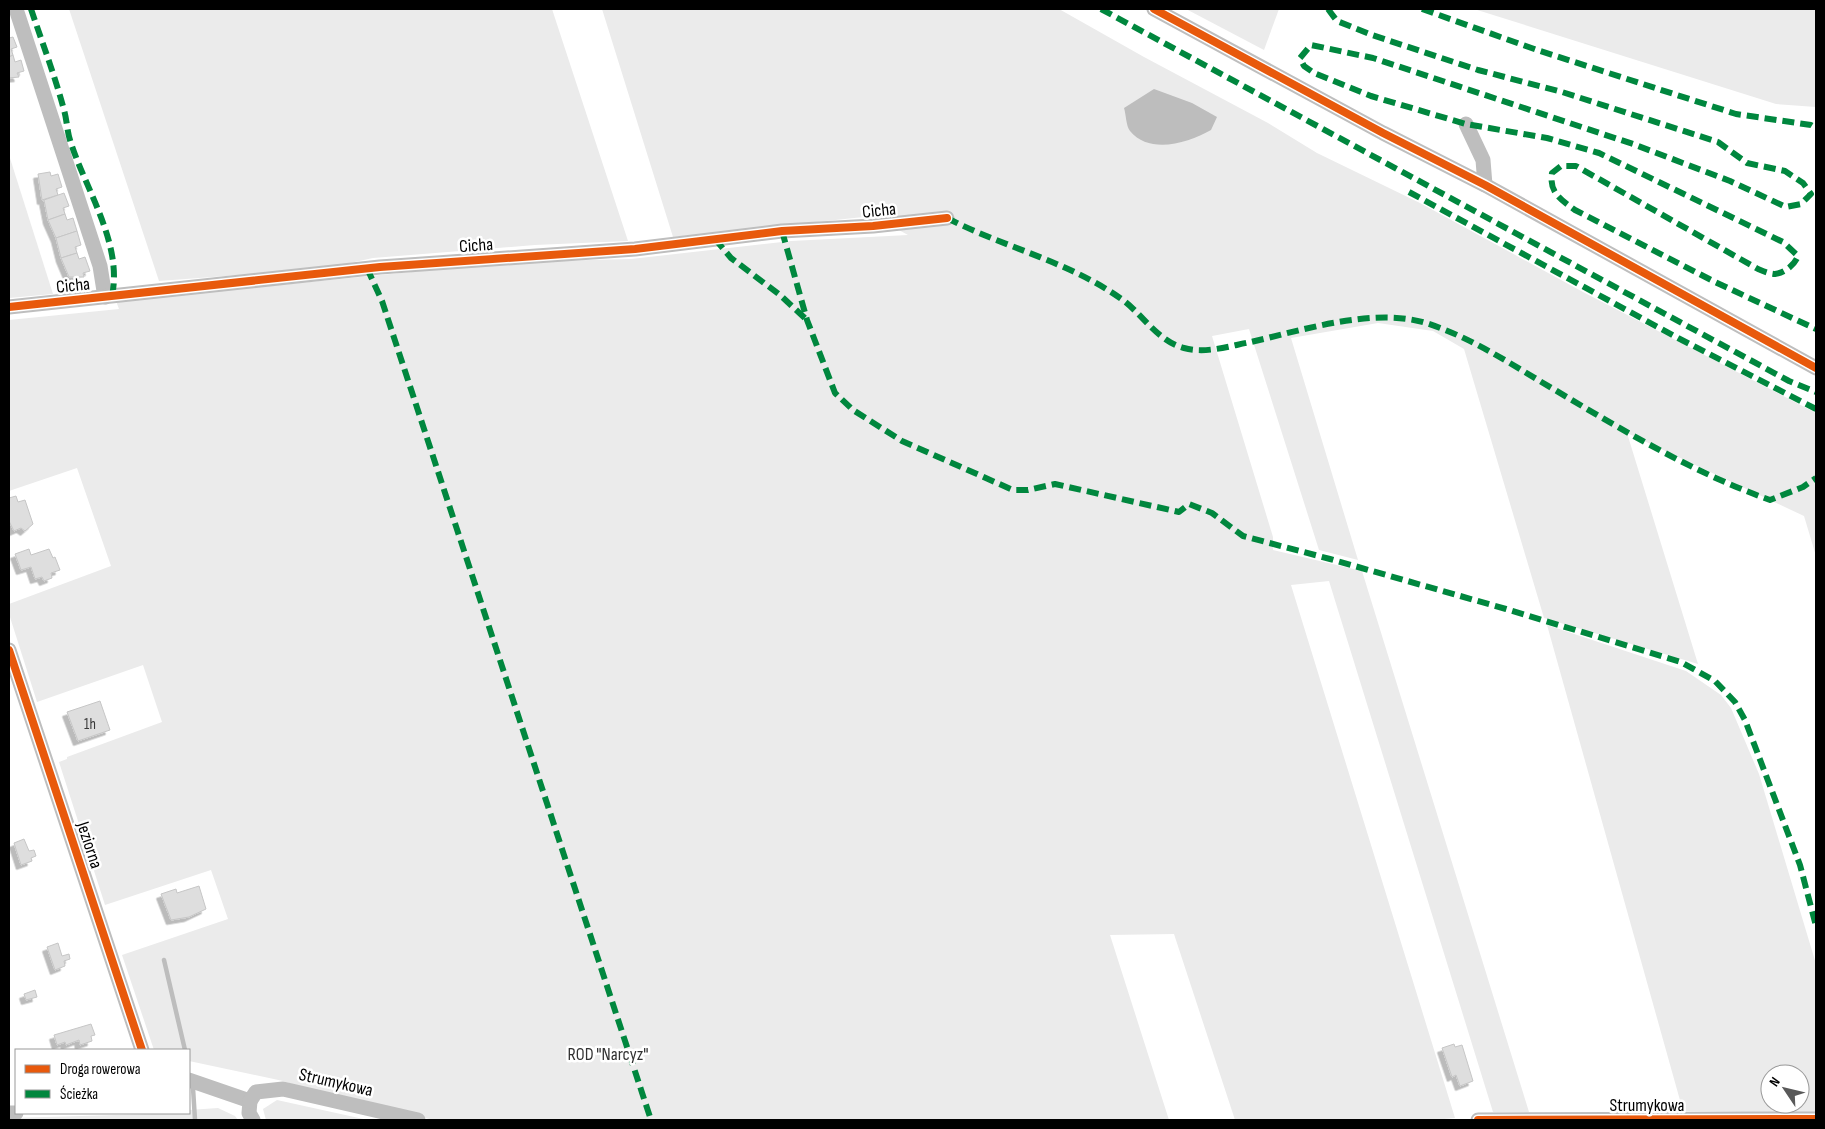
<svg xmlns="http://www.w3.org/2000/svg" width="1825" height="1129" viewBox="0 0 1825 1129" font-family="'Sofia Sans Condensed',sans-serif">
<defs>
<filter id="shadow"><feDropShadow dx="-4.5" dy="4.5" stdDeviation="0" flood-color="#0004"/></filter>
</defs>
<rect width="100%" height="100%" fill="#fff"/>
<g fill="#ebebeb" fill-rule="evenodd">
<polygon points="69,9 552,9 628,241 535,245 373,258 322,269 159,281"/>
<polygon points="602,9 1059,9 1144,57 1268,123 1317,153 1420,203 1583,292 1816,413 1816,556 1804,516 1627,433 1698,664 1544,618 1464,349 1433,331 1378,323 1291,338 1358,560 1319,550 1249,329 1212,336 1273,537 1273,550 1362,571 1529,1112 1493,1112 1329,581 1291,585 1455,1118 1433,1120 1235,1120 1174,934 1110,935 1169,1120 434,1120 336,1098 283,1081 189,1061 189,1050 154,1050 122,955 228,919 211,870 105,905 59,762 67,759 67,757 162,722 143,665 37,702 9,614 9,604 111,566 77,468 9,491 9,320 119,309 116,301 512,262 631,259 791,241 908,235 873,216 673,237"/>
<polygon points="1186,9 1279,9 1264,50"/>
<polygon points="1474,9 1816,9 1816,107 1776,104"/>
<polygon points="9,155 53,294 9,298"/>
<path d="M1547 625 1686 671 1721 695 1731 708 1759 774 1816 964V1113L1683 1111ZM1770 1074H1800V1104H1770Z"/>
<polygon points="277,1100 368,1120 266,1120 263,1109"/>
<polygon points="218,1108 235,1116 238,1120 9,1120 9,1118 189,1113 189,1110"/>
</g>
<path fill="#bdbdbd" d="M1154 89 1192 103 1217 117 1211 130C1188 143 1150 155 1130 131 1126 126 1126 114 1124 108Z"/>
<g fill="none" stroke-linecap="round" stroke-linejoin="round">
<g stroke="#bdbdbd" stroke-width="4.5">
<polyline points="164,960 185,1050"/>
<polyline points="193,1088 195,1120"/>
</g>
</g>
<g fill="#dedede" stroke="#c6c6c6" filter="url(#shadow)">
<polygon points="13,37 17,47 11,49 13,55 9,57 9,38"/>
<polygon points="13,55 15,62 21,60 24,71 17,73 19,77 9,78 9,57"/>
<polygon points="50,172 51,176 58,174 62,187 56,189 58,195 42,200 38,174"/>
<polygon points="64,193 69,206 63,208 65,214 48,220 44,200"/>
<polygon points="65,214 67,220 73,218 77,231 56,238 48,220"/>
<polygon points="77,231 81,245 75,247 77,253 61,258 56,238"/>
<polygon points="77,253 79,259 85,257 90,271 83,273 84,277 69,277 61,258"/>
<polygon points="16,496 18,502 25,500 33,524 25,531 21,528 14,531 9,521 9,498"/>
<polygon points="29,549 31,555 49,549 53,558 55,557 60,570 51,573 52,578 44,581 42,577 35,579 31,567 21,570 15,554"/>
<polygon points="100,701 110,730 78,741 67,712"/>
<polygon points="24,839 29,851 34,850 36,856 31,858 32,861 21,865 14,843"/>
<polygon points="199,886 206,909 189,917 171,920 161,894 176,889 177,893"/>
<polygon points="58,943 62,956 69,954 70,959 64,961 65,966 55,970 47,947"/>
<polygon points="35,990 37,997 26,1000 24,994"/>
<polygon points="91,1024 95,1035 91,1036 92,1041 80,1045 79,1040 66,1045 65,1042 57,1045 54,1035"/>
<polygon points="1454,1044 1455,1047 1462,1045 1473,1081 1460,1086 1456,1075 1452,1077 1442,1048"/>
</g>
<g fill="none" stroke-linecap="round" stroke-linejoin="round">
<g stroke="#bebebe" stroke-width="15">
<polyline points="16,9 100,266 105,297"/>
<polyline points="1154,9 1383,133 1485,185 1816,368"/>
<polyline points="1466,124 1483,160 1485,185"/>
<polyline points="9,307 380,267 635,249 782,231 873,226 947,218"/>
<polyline points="9,650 142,1050"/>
<polyline points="189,1080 250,1101 249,1113 253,1120"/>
<polyline points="250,1101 256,1092 283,1089 418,1120"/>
<polyline points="9,1113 16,1113"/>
<polyline points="1478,1120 1816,1119"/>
</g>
<g stroke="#00873e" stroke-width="6" stroke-dasharray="12 6" stroke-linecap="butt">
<path d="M31 9C42 42 55 76 64 110 67 120 67 131 70 140 85 189 123 243 112 296"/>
<polyline points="1101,9 1789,381 1816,392"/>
<path d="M1328 9 1337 21 1372 35 1478 70 1562 92 1718 142 1747 163 1785 171 1803 183 1811 194 1801 204 1786 207 1730 181 1633 144 1373 58 1311 45 1300 58 1304 66 1314 73 1371 96 1466 124 1547 138 1599 153 1783 242 1798 256C1795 265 1784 273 1775 274 1770 274 1763 271 1758 269L1576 166H1561L1552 173C1549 192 1560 199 1575 210L1715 282 1816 329"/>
<polyline points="1422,9 1537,50 1736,114 1811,125 1816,128"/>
<polyline points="1409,192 1678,338 1816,409"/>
<path d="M947 218C1003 247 1067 261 1120 298 1141 312 1157 341 1184 348 1206 354 1229 346 1251 342 1303 330 1374 307 1426 323 1473 338 1512 365 1555 390 1624 431 1694 473 1770 500L1803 487 1816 478"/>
<polyline points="782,231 807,320 835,393 853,410 902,441 1013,490 1028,490 1055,484 1179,512 1189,504 1212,513 1243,536 1330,559 1506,609 1681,662 1715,681 1735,702 1745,720 1800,865 1816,926"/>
<polyline points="715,239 731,258 780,295 807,320"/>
<polyline points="367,268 382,301 651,1120"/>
</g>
<g stroke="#fff" stroke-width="11">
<g id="cycleway">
<polyline points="1154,9 1383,133 1485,185 1816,368"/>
<polyline points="9,307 380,267 635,249 782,231 873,226 947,218"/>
<polyline points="9,650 142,1050"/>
<polyline points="1478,1120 1816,1119"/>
</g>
</g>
<use href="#cycleway" stroke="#e8590c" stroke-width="8"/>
</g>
<g text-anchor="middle" stroke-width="5" stroke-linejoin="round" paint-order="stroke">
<g font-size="15" fill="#383838">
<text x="90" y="729">1h</text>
</g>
<g font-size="18" fill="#000" stroke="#fff">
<text transform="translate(879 210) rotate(-6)" y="6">Cicha</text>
<text transform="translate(476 245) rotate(-4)" y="6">Cicha</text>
<text transform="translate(73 285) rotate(-6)" y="6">Cicha</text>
<text transform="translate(90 845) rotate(72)" y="6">Jeziorna</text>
<text transform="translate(336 1082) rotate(13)" y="6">Strumykowa</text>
<text x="1647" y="1111">Strumykowa</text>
</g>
<g font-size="18" fill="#313131" stroke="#fff">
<text x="608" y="1060">ROD "Narcyz"</text>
</g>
</g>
<rect width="1825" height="1129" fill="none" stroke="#000000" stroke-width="20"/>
<rect x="15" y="1049" width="175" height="65" fill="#ffffff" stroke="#999999"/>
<rect x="25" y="1065" width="25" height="8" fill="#e8590c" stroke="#999999"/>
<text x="60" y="1074" font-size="15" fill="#000000">Droga rowerowa</text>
<rect x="25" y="1090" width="25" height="8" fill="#00873e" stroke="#999999"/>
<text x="60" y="1099" font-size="15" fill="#000000">Ścieżka</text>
<g transform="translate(1785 1089) rotate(305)"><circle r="24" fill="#ffffff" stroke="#999999"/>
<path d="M0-4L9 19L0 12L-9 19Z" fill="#595959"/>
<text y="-8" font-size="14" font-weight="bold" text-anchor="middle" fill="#000000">N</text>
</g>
</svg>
